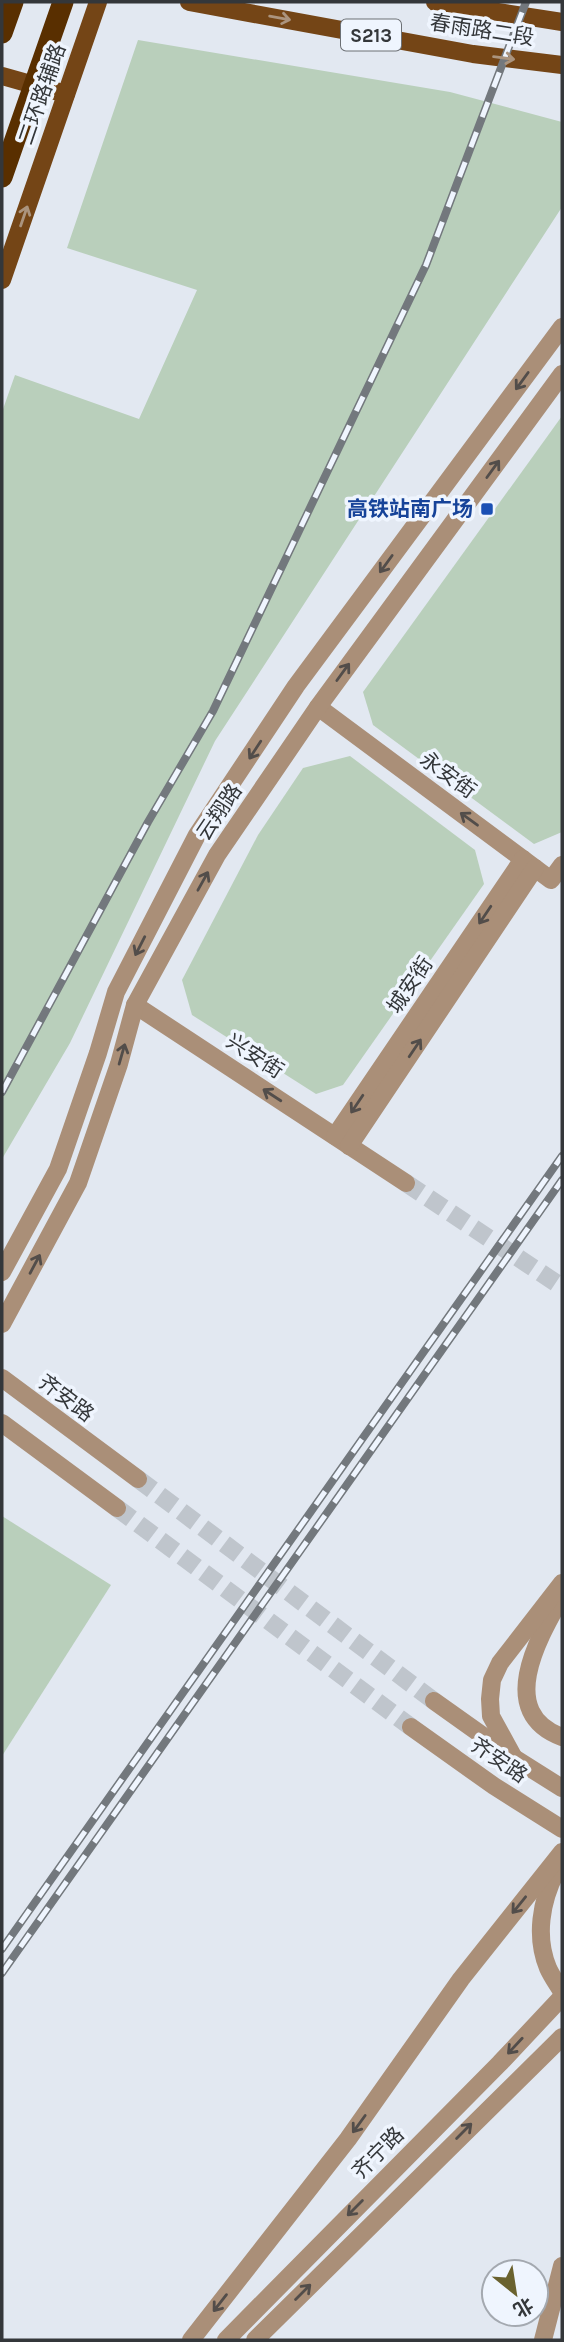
<svg xmlns="http://www.w3.org/2000/svg" width="564" height="2342" viewBox="0 0 564 2342" font-family="Karla,'Noto Sans SC',sans-serif">
<rect width="100%" height="100%" fill="#e2e8f1"/>
<g fill="#b9cfbb">
<polygon points="138,40 450,92 562,122 562,207 215,741 70,1043 2,1159 2,412 15,375 139,419 197,290 67,248"/>
<polygon points="562,416 562,832 534,844 373,725 363,692"/>
<polygon points="350,756 475,850 484,884 343,1085 316,1094 192,1015 182,980 258,835 303,768"/>
<polygon points="2,1516 111,1585 2,1756"/>
</g>
<g fill="none" stroke-linecap="round" stroke-linejoin="round">
<g stroke="#bfc5cc" stroke-width="18" stroke-dasharray="18 9" stroke-linecap="butt">
<polyline points="406,1183 562,1287"/>
<polyline points="138,1479 434,1701"/>
<polyline points="117,1508 411,1727"/>
</g>
<g stroke="#aa8f78" stroke-width="18">
<polyline points="318,707 551,880 562,865"/>
<polyline points="135,1005 406,1183"/>
<polyline points="335,1136 523,859"/>
<polyline points="349,1146 535,868"/>
<polyline points="2,1272 58,1169 98,1053 116,992 197,835 296,686 562,327"/>
<polyline points="2,1324 78,1183 119,1064 135,1005 217,855 318,707 562,374"/>
<polyline points="2,1378 138,1479"/>
<polyline points="2,1423 117,1508"/>
<path d="M562 1596C539 1637 495 1712 562 1737"/>
<polyline points="434,1701 514,1758 562,1788"/>
<polyline points="411,1727 494,1786 562,1829"/>
<polyline points="514,1758 491,1716 490,1699 492,1680 500,1663 562,1583"/>
<path d="M556 1872C541 1901 535 1937 548 1968 552 1977 558 1985 562 1992"/>
<polyline points="191,2340 348,2139 461,1979 562,1852"/>
<polyline points="226,2340 500,2063 562,1997"/>
<polyline points="255,2340 562,2037"/>
<polyline points="543,2340 562,2266"/>
</g>
<g stroke="#744516" stroke-width="18">
<polyline points="189,2 473,54 562,65"/>
<polyline points="435,2 562,22"/>
<polyline points="2,76 66,94"/>
<polyline points="2,280 98,2"/>
</g>
<g stroke="#592f00" stroke-width="21">
<polyline points="2,33 13,2"/>
<polyline points="2,177 63,2"/>
</g>
<g stroke="#73787d" stroke-width="8">
<g id="rail">
<polyline points="2,1092 148,822 213,711 426,265 526,2"/>
<polyline points="2,1949 562,1156"/>
<polyline points="2,1973 562,1180"/>
</g>
</g>
<use href="#rail" stroke="#eff5fe" stroke-width="5" stroke-dasharray="16" stroke-linecap="butt"/>
</g>
<defs><path id="oneway-shaft" d="M-6 0H5M1.5-3L5.5 0L1.5 3" fill="none" stroke-width="1.6" stroke-linecap="round" stroke-linejoin="round" transform="scale(1.75)"/></defs>
<g stroke="#ab947e">
<use href="#oneway-shaft" transform="translate(280 18) rotate(10)"/>
<use href="#oneway-shaft" transform="translate(504 58) rotate(7)"/>
<use href="#oneway-shaft" transform="translate(24 216) rotate(-71)"/>
</g>
<g stroke="#524d4a">
<use href="#oneway-shaft" transform="translate(522 381) rotate(126)"/>
<use href="#oneway-shaft" transform="translate(493 469) rotate(-54)"/>
<use href="#oneway-shaft" transform="translate(386 564) rotate(126)"/>
<use href="#oneway-shaft" transform="translate(343 672) rotate(-54)"/>
<use href="#oneway-shaft" transform="translate(255 750) rotate(123)"/>
<use href="#oneway-shaft" transform="translate(469 819) rotate(-144)"/>
<use href="#oneway-shaft" transform="translate(203 881) rotate(-61)"/>
<use href="#oneway-shaft" transform="translate(485 915) rotate(124)"/>
<use href="#oneway-shaft" transform="translate(140 946) rotate(117)"/>
<use href="#oneway-shaft" transform="translate(415 1048) rotate(-56)"/>
<use href="#oneway-shaft" transform="translate(122 1054) rotate(-74)"/>
<use href="#oneway-shaft" transform="translate(272 1095) rotate(-147)"/>
<use href="#oneway-shaft" transform="translate(357 1104) rotate(124)"/>
<use href="#oneway-shaft" transform="translate(35 1264) rotate(-62)"/>
<use href="#oneway-shaft" transform="translate(519 1905) rotate(129)"/>
<use href="#oneway-shaft" transform="translate(515 2046) rotate(133)"/>
<use href="#oneway-shaft" transform="translate(359 2124) rotate(126)"/>
<use href="#oneway-shaft" transform="translate(464 2131) rotate(-45)"/>
<use href="#oneway-shaft" transform="translate(355 2208) rotate(135)"/>
<use href="#oneway-shaft" transform="translate(303 2292) rotate(-45)"/>
<use href="#oneway-shaft" transform="translate(220 2303) rotate(128)"/>
</g>
<rect fill="#1a4fb4" stroke="#eff5fe" stroke-width="2.5" x="480" y="502" width="14" height="14" rx="3.5"/>
<g text-anchor="middle" stroke-width="7" stroke-linejoin="round" paint-order="stroke">
<rect fill="#eff5fe" stroke="#6c7075" stroke-width="2" x="341" y="19.5" width="60" height="31" rx="5"/>
<g font-size="19" font-weight="bold" fill="#34373a">
<text x="371" y="42">S213</text>
</g>
<g font-size="21" fill="#34373a" stroke="#eff5fe">
<text transform="translate(482 30) rotate(9)" y="7">春雨路二段</text>
<text transform="translate(42 94) rotate(-71)" y="7">二环路辅路</text>
<text transform="translate(448 775) rotate(36)" y="7">永安街</text>
<text transform="translate(219 812) rotate(-56)" y="7">云翔路</text>
<text transform="translate(410 985) rotate(-56)" y="7">城安街</text>
<text transform="translate(255 1056) rotate(33)" y="7">兴安街</text>
<text transform="translate(66 1398) rotate(37)" y="7">齐安路</text>
<text transform="translate(499 1760) rotate(34)" y="7">齐安路</text>
<text transform="translate(378 2153) rotate(-45)" y="7">齐宁路</text>
</g>
<g font-size="21" font-weight="bold" fill="#164399" stroke="#eff5fe" text-anchor="end">
<text x="473" y="516">高铁站南广场</text>
</g>
</g>
<rect width="564" height="2342" fill="none" stroke="#34373a" stroke-width="7"/>
<g transform="translate(515 2293) rotate(150)"><circle r="33" fill="#eff5fe" stroke="#a4a9b0" stroke-width="2"/>
<path d="M0-5L12 26L0 18L-12 26Z" fill="#6a622f"/>
<text y="-10" font-size="19" font-weight="bold" text-anchor="middle" fill="#34373a">北</text>
</g>
</svg>
